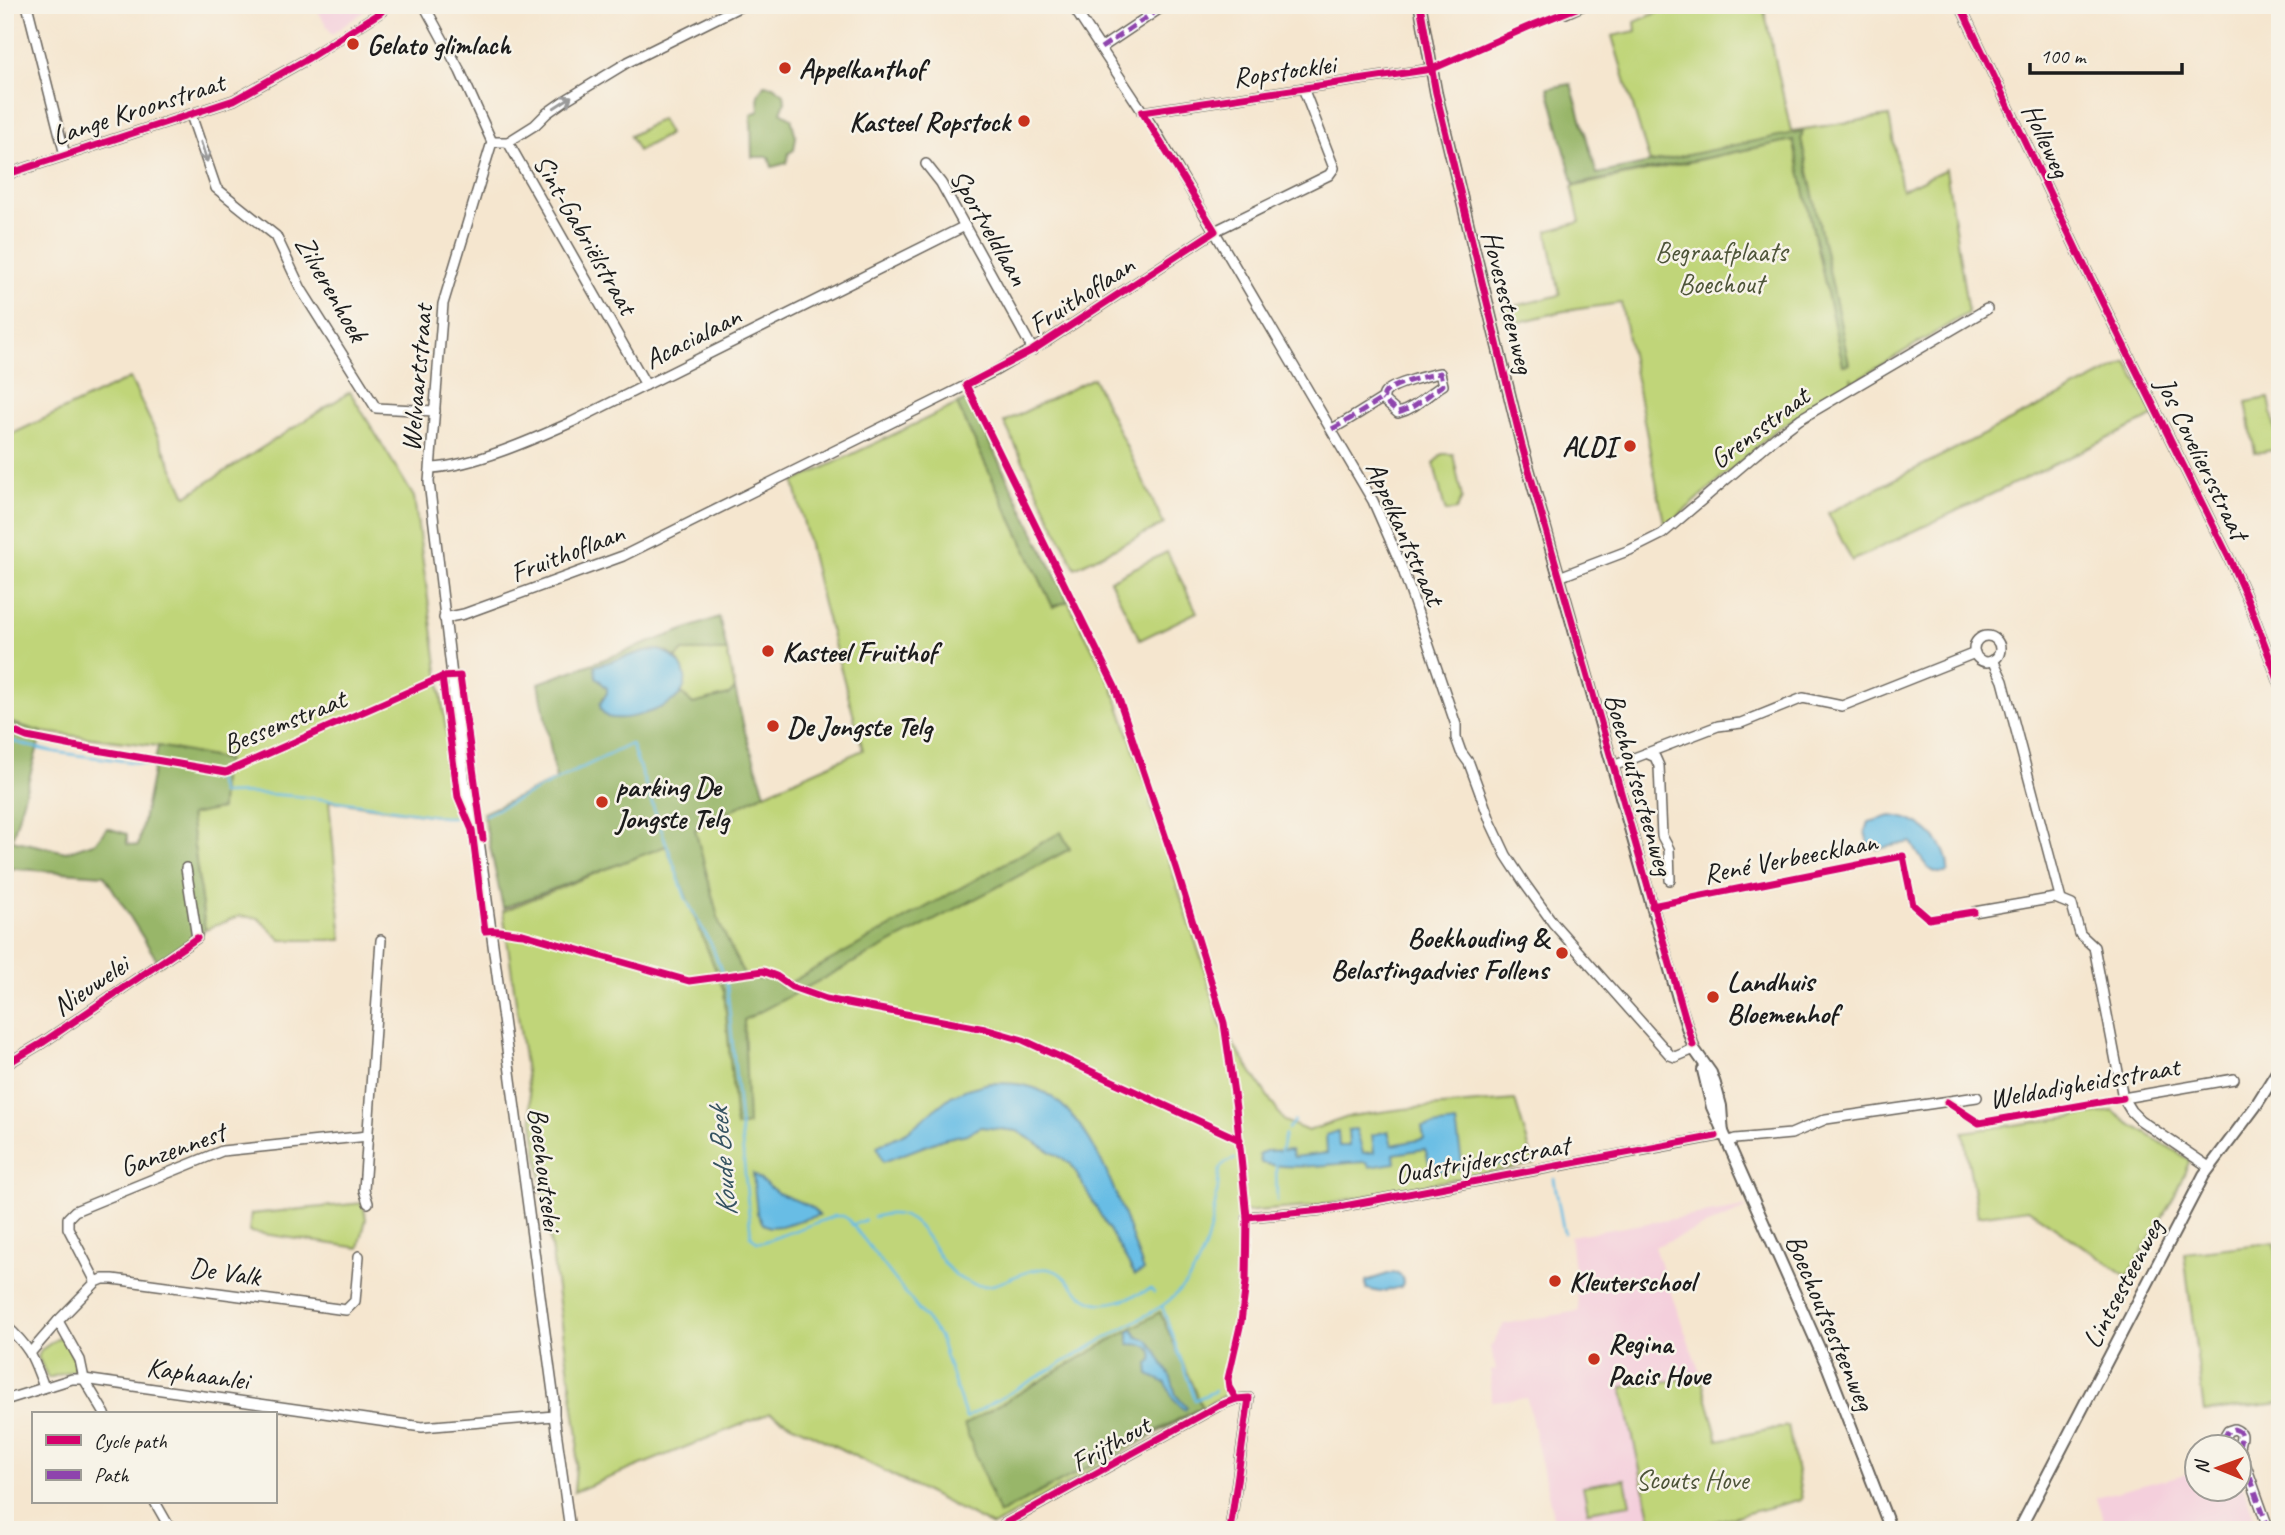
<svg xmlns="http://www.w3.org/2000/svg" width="2285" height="1535" viewBox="0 0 2285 1535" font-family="Caveat,sans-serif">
<rect width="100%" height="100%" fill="#f7f3e8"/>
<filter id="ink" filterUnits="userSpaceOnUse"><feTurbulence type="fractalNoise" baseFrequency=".0143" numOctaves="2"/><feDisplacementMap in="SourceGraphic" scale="14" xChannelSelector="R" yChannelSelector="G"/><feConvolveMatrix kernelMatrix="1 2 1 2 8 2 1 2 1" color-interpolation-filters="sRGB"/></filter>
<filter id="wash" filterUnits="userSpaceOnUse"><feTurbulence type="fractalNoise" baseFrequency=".00686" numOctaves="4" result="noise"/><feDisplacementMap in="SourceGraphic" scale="28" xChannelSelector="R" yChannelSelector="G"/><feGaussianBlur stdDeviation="1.57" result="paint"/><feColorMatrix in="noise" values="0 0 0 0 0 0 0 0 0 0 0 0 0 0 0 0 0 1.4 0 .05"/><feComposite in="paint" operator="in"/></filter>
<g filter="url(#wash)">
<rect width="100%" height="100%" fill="#f5e6cf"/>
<g fill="#f4cfdc">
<polygon points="314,5 373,5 332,34"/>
<polygon points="1745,1207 1746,1209 1654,1247 1702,1378 1622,1387 1653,1530 1556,1530 1527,1398 1491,1401 1491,1371 1496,1370 1491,1347 1504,1324 1579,1311 1570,1236"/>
<polygon points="2197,1471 2198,1490 2240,1490 2240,1479 2259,1530 2106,1530 2096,1497"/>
</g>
<g fill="#c0d579" stroke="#6e784a" stroke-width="2">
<polygon points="1674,5 1763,5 1791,131 1889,116 1902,190 1946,169 1968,313 1853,382 1851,377 1852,384 1777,429 1665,528 1621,303 1564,311 1507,325 1503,309 1560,295 1547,231 1580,222 1572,187 1801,138 1802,132 1650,163 1612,36 1636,31 1635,22"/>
<polygon points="661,119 669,134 638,151 630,136"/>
<polygon points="2127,362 2155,416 1852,561 1828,513"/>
<polygon points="130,378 186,496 350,392 414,497 458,817 443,817 329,801 342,940 281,940 258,918 239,916 205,930 190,815 221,809 222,778 226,760 158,746 42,732 5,721 5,431 8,436"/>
<polygon points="1093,378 1164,524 1075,568 1004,422"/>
<polygon points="2269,398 2279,449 2255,453 2246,402"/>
<polygon points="957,404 1053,607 1068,601 1112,686 1143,775 1152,793 1150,804 1203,964 1220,1024 1284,1121 1308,1131 1351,1116 1403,1109 1515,1100 1534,1164 1308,1207 1242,1212 1242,1285 1224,1381 1228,1393 993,1526 770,1413 574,1492 578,1436 503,911 665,845 694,828 765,793 863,750 823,604 794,482"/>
<polygon points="1442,454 1453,454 1462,498 1456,510 1446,512 1444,506 1434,464"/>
<polygon points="1167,552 1197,612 1140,640 1110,580"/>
<path d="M683 651H727L735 689 729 695 693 704 681 693C685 681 684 667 676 658Z"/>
<polygon points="2113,1111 2127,1122 2190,1160 2175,1195 2128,1277 2028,1209 1978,1216 1963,1132"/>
<polygon points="363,1203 366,1219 359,1248 249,1232 251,1214"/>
<polygon points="2275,1242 2280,1284 2280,1403 2204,1412 2184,1253"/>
<polygon points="61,1336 64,1338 76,1362 75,1370 48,1378 38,1357 41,1350"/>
<polygon points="1701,1377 1718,1440 1788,1426 1802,1499 1682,1530 1653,1530 1622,1387"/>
<polygon points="1625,1479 1630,1504 1588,1511 1583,1486"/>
</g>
<g fill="#98b669" stroke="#5a6942" stroke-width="2">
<polygon points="1571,84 1597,174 1803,131 1801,138 1849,364 1843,365 1793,140 1574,185 1548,88"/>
<polygon points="764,85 773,86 784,94 785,102 781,112 791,118 796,137 794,150 789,153 787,163 772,167 769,157 752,157 751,114 759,111 758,95"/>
<polygon points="968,399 1068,601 1053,607 957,404"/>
<polygon points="719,617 727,651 683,651 676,658 667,652 658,650 600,681 607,688 607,693 603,698 674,700 681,693 693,704 729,695 735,689 745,732 765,793 695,829 720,925 746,979 774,979 782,987 1061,832 1070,849 744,1020 748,1125 736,1127 724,991 666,846 503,908 483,813 556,780 539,683"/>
<polygon points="5,721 42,732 12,840 66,852 96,842 107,828 127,834 127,844 138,846 158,746 227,760 222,778 221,809 190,815 205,930 160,965 104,875 5,868 5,792 11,765 5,762"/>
<polygon points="1160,1312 1202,1407 999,1514 964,1425"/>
</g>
<g fill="#68bde5" stroke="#426c80" stroke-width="2">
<path d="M658 650C680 655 697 681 675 699 660 711 626 722 607 717L601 710 600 704 607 693V688L596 677 595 666 646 651Z"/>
<path d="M1891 816C1919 818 1949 841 1948 872 1929 879 1920 856 1911 842L1877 849 1868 843 1865 832 1869 822Z"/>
<path d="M989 1083C1005 1083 1022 1083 1037 1089 1096 1113 1123 1216 1144 1271L1135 1275 1071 1164 1017 1131 981 1127 967 1134 943 1139 883 1162 877 1146 907 1132 951 1096 967 1089Z"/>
<path d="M1456 1123 1462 1162 1506 1160 1509 1163 1506 1167 1503 1164 1432 1172 1425 1149 1394 1154 1395 1163 1369 1167 1367 1162C1333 1163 1295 1171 1261 1163L1259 1154 1265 1151 1291 1150 1294 1157 1327 1153 1326 1135 1338 1131 1339 1146H1349L1348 1130 1356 1129 1363 1153 1374 1152 1372 1135 1388 1131 1392 1145 1424 1139 1422 1127Z"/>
<polygon points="753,1174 778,1193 810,1206 819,1215 781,1226 770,1227 763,1224 757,1213"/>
<path d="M1391 1273C1398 1273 1403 1276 1403 1283L1401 1287 1380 1292 1366 1289V1281Z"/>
<path d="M1133 1329 1137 1337 1148 1340 1154 1348 1171 1378 1176 1395 1187 1408 1184 1410 1173 1399 1166 1383 1149 1375 1148 1364 1152 1361C1155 1343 1143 1345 1129 1344V1332Z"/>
</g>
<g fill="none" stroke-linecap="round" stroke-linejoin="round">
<g stroke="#68bde5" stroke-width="2.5">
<path d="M5 738C56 759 111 755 164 768"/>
<path d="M183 772 217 780 221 794C295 791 370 806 443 817H458"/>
<polyline points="485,815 631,744 686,899 711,944 727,986 751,1236 757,1242 763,1242 835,1216 843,1216 848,1219 939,1336 966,1418 1162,1306"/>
<polyline points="1288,1129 1294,1121"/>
<polyline points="1281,1151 1285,1134"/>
<polyline points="1276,1163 1277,1201"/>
<polyline points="1554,1179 1564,1233"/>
<path d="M874 1217C927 1199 929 1263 963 1280 996 1297 1011 1271 1041 1269 1069 1266 1073 1300 1099 1303 1116 1305 1135 1295 1151 1289L1154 1293"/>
<polyline points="852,1225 865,1220"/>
<path d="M1215 1391 1195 1400 1162 1306C1202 1277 1209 1241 1217 1193 1219 1186 1217 1174 1221 1167 1224 1162 1230 1161 1235 1159"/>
</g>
</g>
</g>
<g filter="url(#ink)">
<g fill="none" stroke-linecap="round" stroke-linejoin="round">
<g stroke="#68635b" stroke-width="12">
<g id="minor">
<polyline points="27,5 65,155"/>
<polyline points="424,5 460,71 492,142"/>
<polyline points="1072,5 1156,132 1373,501 1402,567 1456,725 1456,738 1461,752 1469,763 1491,823 1506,855 1525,884 1553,923 1670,1055 1675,1057 1694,1049"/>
<polyline points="1960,5 2079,255 2230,560 2249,603 2280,685"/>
<polyline points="1566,13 1584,5"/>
<polyline points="1101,48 1165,5"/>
<polyline points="1142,112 1432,69"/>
<polyline points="191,115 216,188 276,236 301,289 376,408 435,411"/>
<polyline points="492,142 443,304 429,482 465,785 478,833 554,1400 554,1416 570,1530"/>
<polyline points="492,142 508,142 535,125 547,113 564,101 628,62 743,5"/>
<polyline points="508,142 646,385"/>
<polyline points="926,164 941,183 1033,350"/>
<polyline points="5,175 234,100 307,59 381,12 387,5"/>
<path d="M1332 429C1349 420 1364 410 1380 400 1389 394 1379 398 1387 391 1394 384 1429 375 1440 373L1443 385C1427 395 1416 408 1398 413L1382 399"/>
<path d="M432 468C473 466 534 439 572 422L965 226"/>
<polyline points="1559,577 1630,550 1662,534 1776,437 1800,419 1987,309"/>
<polyline points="444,618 464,614 623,556 993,372 1050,339 1215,231 1329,175 1334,168 1303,88"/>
<circle cx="1987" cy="649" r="13"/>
<polyline points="1993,660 2003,681 2061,900"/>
<polyline points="1646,753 1655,757 1659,766 1662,836 1669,849 1670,880"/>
<polyline points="1613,766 1718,726 1741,723 1803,698 1842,706 1975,653"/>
<polyline points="1974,912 2055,898 2072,905 2080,934 2094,947 2123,1098 2131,1111 2140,1120 2209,1167"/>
<polyline points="5,1065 42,1043 197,938 186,868"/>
<polyline points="2123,1098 2234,1079"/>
<polyline points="1727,1142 1735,1139 1791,1134 1826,1119 1977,1097"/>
<polyline points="368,1203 364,1190 381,940"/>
<polyline points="1247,1217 1323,1210 1723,1135"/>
<polyline points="96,1282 68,1228 68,1218 75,1211 222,1151 368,1136"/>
<path d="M5 1325C30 1347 33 1357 44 1387"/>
<polyline points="31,1352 58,1321"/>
<polyline points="5,1400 72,1379 84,1379 422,1427 554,1416"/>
<polyline points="105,1414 84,1379 80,1360 58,1321 96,1282 103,1279 113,1279 346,1310 355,1301 359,1256"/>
<path d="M2238 1446H2232L2226 1442 2225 1436 2228 1431 2234 1429C2246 1433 2239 1440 2239 1448"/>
<polyline points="2240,1449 2269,1530"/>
<polyline points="155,1502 171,1530"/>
<polyline points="1004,1524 1218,1406 1236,1399 1249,1398 1230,1530"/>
</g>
</g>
<g stroke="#68635b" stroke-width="14">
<g id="tertiary">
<polyline points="1420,5 1436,93 1522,446 1680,1005 1694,1049 1711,1073 1715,1084 1721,1106 1723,1135"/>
<polyline points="1703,1070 1712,1107 1828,1368 1891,1530"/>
<polyline points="2019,1530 2204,1175 2255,1107 2280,1067"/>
</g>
</g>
<use href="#minor" stroke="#fff" stroke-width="9"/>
<use href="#tertiary" stroke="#fff" stroke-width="10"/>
<g stroke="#8e44ad" stroke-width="5" stroke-dasharray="10 5" stroke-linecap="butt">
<polyline points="1101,48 1165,5"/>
<path d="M1332 429C1349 420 1364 410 1380 400 1389 394 1379 398 1387 391 1394 384 1429 375 1440 373L1443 385C1427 395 1416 408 1398 413L1382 399"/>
<path d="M2238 1446H2232L2226 1442 2225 1436 2228 1431 2234 1429C2246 1433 2239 1440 2239 1448"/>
<polyline points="2240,1449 2269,1530"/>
</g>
<g stroke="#f7f3e8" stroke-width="11">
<g id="cycleway">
<polyline points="1420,5 1436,93 1522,446 1693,1045"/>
<polyline points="1960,5 2079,255 2230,560 2249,603 2280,685"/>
<polyline points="5,175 234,100 307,59 381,12 387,5"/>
<path d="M442 677 458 797 472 830 485 931C498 929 510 933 523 934L689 981 763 971 776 976 792 987 826 999 985 1029 1023 1040 1240 1140"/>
<polyline points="5,728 27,737 73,746 226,772 442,677 460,676 483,839"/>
<polyline points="1652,906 1903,856 1913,905 1929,919 1974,912"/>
<polyline points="5,1065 42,1043 197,938"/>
<polyline points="1947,1102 1979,1123 2123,1098"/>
<polyline points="1247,1217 1323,1210 1716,1136"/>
<polyline points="1236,1399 1229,1387 1228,1379 1241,1322 1246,1283 1247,1217 1236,1108 1224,1023 1176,868 1115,687 966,385 1033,350 1215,231 1142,112 1432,69 1528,27 1584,5"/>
<polyline points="1004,1524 1218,1406 1236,1399 1249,1398 1230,1530"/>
</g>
</g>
<use href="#cycleway" stroke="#d6006c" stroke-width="7"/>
</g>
<defs><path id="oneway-shaft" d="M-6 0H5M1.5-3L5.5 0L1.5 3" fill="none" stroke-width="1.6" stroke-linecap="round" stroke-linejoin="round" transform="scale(1.75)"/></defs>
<g stroke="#999">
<use href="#oneway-shaft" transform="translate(563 102) rotate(-33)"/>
<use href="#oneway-shaft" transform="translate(204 152) rotate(72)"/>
</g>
</g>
<g fill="#c8321e" stroke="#f7f3e8" stroke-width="2.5">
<circle cx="353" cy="44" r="7"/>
<circle cx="785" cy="68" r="7"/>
<circle cx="1024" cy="121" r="7"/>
<circle cx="1630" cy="446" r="7"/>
<circle cx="768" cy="651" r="7"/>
<circle cx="773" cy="726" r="7"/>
<circle cx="602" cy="802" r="7"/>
<circle cx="1562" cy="953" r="7"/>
<circle cx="1713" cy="997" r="7"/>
<circle cx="1555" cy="1281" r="7"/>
<circle cx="1594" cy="1359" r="7"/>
</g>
<g text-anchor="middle" stroke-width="5" stroke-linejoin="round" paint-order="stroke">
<g font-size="28" font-weight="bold" fill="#1c1c1c" stroke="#f7f3e8" text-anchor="start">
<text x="367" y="54">Gelato glimlach</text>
<text x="799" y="78">Appelkanthof</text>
<text x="1010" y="131" text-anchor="end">Kasteel Ropstock</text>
<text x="1616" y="456" text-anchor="end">ALDI</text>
<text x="782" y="661">Kasteel Fruithof</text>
<text x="787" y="736">De Jongste Telg</text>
<text x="616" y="796">parking De<tspan x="616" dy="32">Jongste Telg</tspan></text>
<text x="1548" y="947" text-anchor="end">Boekhouding &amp;<tspan x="1548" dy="32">Belastingadvies Follens</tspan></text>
<text x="1727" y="991">Landhuis<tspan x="1727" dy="32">Bloemenhof</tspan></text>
<text x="1569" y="1291">Kleuterschool</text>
<text x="1608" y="1353">Regina<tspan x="1608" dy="32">Pacis Hove</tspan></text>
</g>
<g font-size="28" fill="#1c1c1c" stroke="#f7f3e8">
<text transform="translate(1284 70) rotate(-8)" y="10">Ropstocklei</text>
<text transform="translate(138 108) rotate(-18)" y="10">Lange Kroonstraat</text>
<text transform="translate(2047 140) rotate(65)" y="10">Holleweg</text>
<text transform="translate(990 227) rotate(60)" y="10">Sportveldlaan</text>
<text transform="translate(586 234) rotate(60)" y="10">Sint-Gabriëlstraat</text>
<text transform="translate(332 288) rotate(60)" y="10">Zilverenhoek</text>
<text transform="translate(1081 294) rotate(-33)" y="10">Fruithoflaan</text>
<text transform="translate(1509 302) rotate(76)" y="10">Hovesesteenweg</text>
<text transform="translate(692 337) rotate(-27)" y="10">Acacialaan</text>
<text transform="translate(416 378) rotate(-85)" y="10">Welvaartstraat</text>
<text transform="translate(1759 427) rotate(-37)" y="10">Grensstraat</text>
<text transform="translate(2203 458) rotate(64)" y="10">Jos Coveliersstraat</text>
<text transform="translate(1406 533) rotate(66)" y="10">Appelkantstraat</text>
<text transform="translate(567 552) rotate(-21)" y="10">Fruithoflaan</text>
<text transform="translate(284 721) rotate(-22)" y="10">Bessemstraat</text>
<text transform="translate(1640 784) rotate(74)" y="10">Boechoutsesteenweg</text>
<text transform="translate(1790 857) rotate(-11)" y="10">René Verbeecklaan</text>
<text transform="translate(90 985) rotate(-34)" y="10">Nieuwelei</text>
<text transform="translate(2084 1082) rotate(-10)" y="10">Weldadigheidsstraat</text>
<text transform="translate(172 1149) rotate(-20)" y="10">Ganzennest</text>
<text transform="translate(1482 1159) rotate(-10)" y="10">Oudstrijdersstraat</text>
<text transform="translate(546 1169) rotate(83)" y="10">Boechoutselei</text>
<text transform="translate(225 1271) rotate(8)" y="10">De Valk</text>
<text transform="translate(2122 1283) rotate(-62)" y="10">Lintsesteenweg</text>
<text transform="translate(1831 1322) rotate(67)" y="10">Boechoutsesteenweg</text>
<text transform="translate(198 1373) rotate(8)" y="10">Kaphaanlei</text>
<text transform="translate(1110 1443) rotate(-29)" y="10">Frijthout</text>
</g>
<g font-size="28" fill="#4d5438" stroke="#f7f3e8">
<text x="1721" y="261">Begraafplaats<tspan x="1721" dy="32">Boechout</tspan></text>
<text x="1692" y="1489">Scouts Hove</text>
</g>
<g font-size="30" font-style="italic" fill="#375462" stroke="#f7f3e8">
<text transform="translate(722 1162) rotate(-95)" y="10">Koude Beek</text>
</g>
</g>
<rect width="2285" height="1535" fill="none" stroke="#f7f3e8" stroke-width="28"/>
<rect x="32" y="1412" width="245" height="91" fill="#f7f3e8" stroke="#9f9d96" stroke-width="2"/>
<rect x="46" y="1435" width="35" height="10" fill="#d6006c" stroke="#9f9d96" stroke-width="2"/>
<text x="94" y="1448" font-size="21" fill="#1c1c1c">Cycle path</text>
<rect x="46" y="1470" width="35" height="10" fill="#8e44ad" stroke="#9f9d96" stroke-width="2"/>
<text x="94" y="1482" font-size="21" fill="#1c1c1c">Path</text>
<g transform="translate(2218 1468) rotate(271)"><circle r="33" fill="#f7f3e8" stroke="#9f9d96" stroke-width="2"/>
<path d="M0-5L12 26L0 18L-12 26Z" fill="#c8321e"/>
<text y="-10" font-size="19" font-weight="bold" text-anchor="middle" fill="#1c1c1c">N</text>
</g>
<path d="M2030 63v10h152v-10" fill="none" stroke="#1c1c1c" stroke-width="3.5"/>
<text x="2040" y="63" font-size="21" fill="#1c1c1c" stroke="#f7f3e8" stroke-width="5" paint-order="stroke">100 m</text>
</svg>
